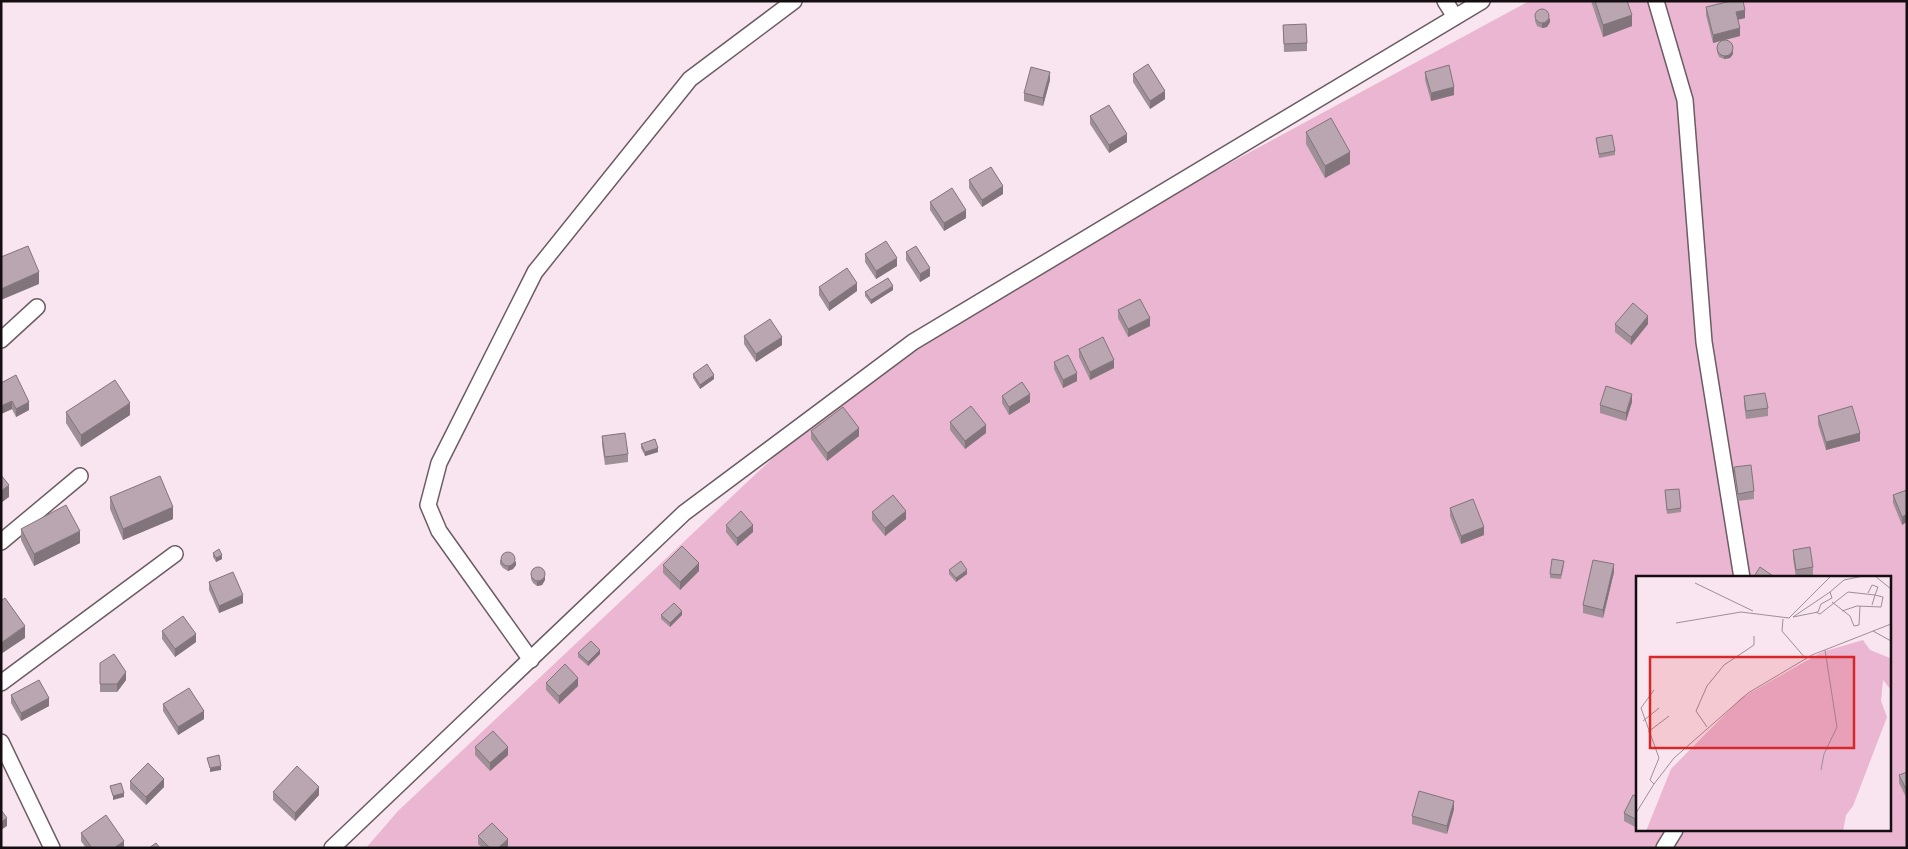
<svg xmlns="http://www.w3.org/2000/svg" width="1908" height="849" viewBox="0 0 1908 849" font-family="Poppins,sans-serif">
<rect width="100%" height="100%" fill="#f9e5ef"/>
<path fill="#eab6d2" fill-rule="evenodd" d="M1529 1H1907V848H366L398 811 846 389 1158 202ZM1637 578H1889V830H1637Z"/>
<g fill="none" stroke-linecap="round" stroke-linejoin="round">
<g stroke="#6c5c64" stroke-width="18">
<g id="minor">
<polyline points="1445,1 1455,17"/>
<polyline points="1656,1 1685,100 1704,342 1742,578"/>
<polyline points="1,340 37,307"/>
<polyline points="1,542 80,476"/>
<polyline points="531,660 439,531 428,505 439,463 535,272 690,79 794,1"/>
<polyline points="1,683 175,554"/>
<polyline points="1,742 52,848"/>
<polyline points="332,848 684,513 913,342 1482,1"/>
<polyline points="1664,848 1675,830"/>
</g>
</g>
<use href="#minor" stroke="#fff" stroke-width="15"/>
</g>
<g fill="#9f8f97">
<polygon points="1591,1 1627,1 1632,26 1603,37"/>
<polygon points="1706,7 1745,18 1738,20 1740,36 1724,40 1733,54 1730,58 1724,59 1719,57 1717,52 1717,48 1723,40 1713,43 1706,15"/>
<polygon points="1535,17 1550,22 1547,27 1542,28 1537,26 1535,21"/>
<polygon points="1283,25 1307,43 1307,51 1284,52"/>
<polygon points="1425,72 1454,95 1431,101 1425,80"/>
<polygon points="1133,74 1165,99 1150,109 1133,82"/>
<polygon points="1050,80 1043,106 1024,101 1024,93"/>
<polygon points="1090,116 1127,142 1109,153 1090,124"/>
<polygon points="1306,132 1350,164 1325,178 1306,144"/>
<polygon points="1596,138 1615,151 1615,155 1599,158"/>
<polygon points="969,180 1003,194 982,207 969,188"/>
<polygon points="930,202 966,218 944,231 930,210"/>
<polygon points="906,252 930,276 920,282 906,260"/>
<polygon points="865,254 897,266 876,279 865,262"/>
<polygon points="819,287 857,291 829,311 819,295"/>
<polygon points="893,290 871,304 865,296 865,292"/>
<polygon points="1118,310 1150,326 1128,337 1118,318"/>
<polygon points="1615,324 1648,324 1631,345 1615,332"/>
<polygon points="744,336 782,345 756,362 744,344"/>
<polygon points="1079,349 1114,368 1090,380 1079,357"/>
<polygon points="1054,362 1077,381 1063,388 1054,369"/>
<polygon points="693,374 714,379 700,389 693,378"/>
<polygon points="1,383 29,410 16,417 12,409 1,414"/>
<polygon points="1002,396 1030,402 1009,415 1002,403"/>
<polygon points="1744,396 1768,408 1768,416 1746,419 1744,404"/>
<polygon points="1632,402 1626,421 1600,413 1600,405"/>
<polygon points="66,412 130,415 81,447 66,423"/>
<polygon points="1818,416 1860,441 1826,450 1818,424"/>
<polygon points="950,422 986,433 965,449 950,430"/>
<polygon points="811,431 859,436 827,461 811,439"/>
<polygon points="602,436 628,454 628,462 605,465 602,444"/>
<polygon points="641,444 658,452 645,456 641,448"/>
<polygon points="1734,467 1754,491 1754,499 1738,501 1734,475"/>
<polygon points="1665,490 1681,508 1681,512 1667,514"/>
<polygon points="1907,490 1902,525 1893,503 1893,495"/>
<polygon points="110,497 173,519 123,540 110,509"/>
<polygon points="1450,508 1484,535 1461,544 1450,516"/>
<polygon points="872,512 906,519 885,536 872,520"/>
<polygon points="726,525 753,532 737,546 726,532"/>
<polygon points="21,529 80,543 34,566 21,540"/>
<polygon points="1793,550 1813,567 1813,575 1796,578 1793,558"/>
<polygon points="213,553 222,559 216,562 213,557"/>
<polygon points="500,560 516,565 513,569 508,571 503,568 500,564"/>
<polygon points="663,565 699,571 680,590 663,573"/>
<polygon points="1564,565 1561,579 1550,578 1550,574"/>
<polygon points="949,570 967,574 956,582 949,574"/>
<polygon points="1614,572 1603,618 1583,613 1583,605"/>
<polygon points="531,575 545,580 542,585 537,586 533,583 531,579"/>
<polygon points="209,582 243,603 219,613 209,590"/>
<polygon points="661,615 682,615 670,627 661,619"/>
<polygon points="162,631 196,642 175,657 162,639"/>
<polygon points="578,653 600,654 588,666 578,657"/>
<polygon points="100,663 126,680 117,692 100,692"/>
<polygon points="546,683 578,686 559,704 546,690"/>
<polygon points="11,695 49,706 21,721 11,703"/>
<polygon points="163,704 204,719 178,735 163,711"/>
<polygon points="475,747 508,755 490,771 475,755"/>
<polygon points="1907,772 1907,799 1899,783 1899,775"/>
<polygon points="130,781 164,787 146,805 130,789"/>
<polygon points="273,792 319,795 295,821 273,800"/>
<polygon points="1637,796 1637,828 1624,821 1624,813"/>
<polygon points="1454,809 1447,834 1412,824 1412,816"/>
<polygon points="81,833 124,848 86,848 81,841"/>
<polygon points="478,836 508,847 507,848 482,848 478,844"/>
</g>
<g fill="#82747b">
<polygon points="1745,10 1745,18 1736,20 1736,12"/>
<polygon points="1632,15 1632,26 1603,37 1603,25"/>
<polygon points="1550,18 1550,22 1547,27 1542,28 1542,24"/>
<polygon points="1740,28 1740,36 1713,43 1713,35"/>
<polygon points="1733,50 1733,54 1730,58 1724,59 1724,55"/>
<polygon points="1050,72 1050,80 1043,106 1043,98"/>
<polygon points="1454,87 1454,95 1431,101 1431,93"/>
<polygon points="1165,91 1165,99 1150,109 1150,101"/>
<polygon points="1127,134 1127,142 1109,153 1109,145"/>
<polygon points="1350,152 1350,164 1325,178 1325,166"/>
<polygon points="1003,186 1003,194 982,207 982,200"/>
<polygon points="966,210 966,218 944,231 944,223"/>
<polygon points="897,258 897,266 876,279 876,271"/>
<polygon points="930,268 930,276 920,282 920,274"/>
<polygon points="39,272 39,284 1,300 1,289"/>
<polygon points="857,283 857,291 829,311 829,303"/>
<polygon points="893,286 893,290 871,304 871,300"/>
<polygon points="1648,316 1648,324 1631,345 1631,337"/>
<polygon points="1150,318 1150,326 1128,337 1128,329"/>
<polygon points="782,337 782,345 756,362 756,354"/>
<polygon points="1114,360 1114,368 1090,380 1090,372"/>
<polygon points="1077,373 1077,381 1063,388 1063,380"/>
<polygon points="714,375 714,379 700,389 700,385"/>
<polygon points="1030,394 1030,402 1009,415 1009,407"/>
<polygon points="1632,394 1632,402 1626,421 1626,413"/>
<polygon points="12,401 12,409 1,414 1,406"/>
<polygon points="29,402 29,410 16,417 16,409"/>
<polygon points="130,403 130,415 81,447 81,435"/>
<polygon points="986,425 986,433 965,449 965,441"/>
<polygon points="859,428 859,436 827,461 827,453"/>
<polygon points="1860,433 1860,441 1826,450 1826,442"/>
<polygon points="658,448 658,452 645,456 645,452"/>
<polygon points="9,485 9,497 1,503 1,491"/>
<polygon points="173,507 173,519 123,540 123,529"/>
<polygon points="906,511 906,519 885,536 885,528"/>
<polygon points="1907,514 1907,522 1902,525 1902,517"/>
<polygon points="753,525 753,532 737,546 737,538"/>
<polygon points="1484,527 1484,535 1461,544 1461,536"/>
<polygon points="80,531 80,543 34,566 34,554"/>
<polygon points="222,555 222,559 216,562 216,558"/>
<polygon points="516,561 516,565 513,569 508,571 508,567"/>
<polygon points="699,563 699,571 680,590 680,582"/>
<polygon points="1614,564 1614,572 1603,618 1603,610"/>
<polygon points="967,570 967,574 956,582 956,578"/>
<polygon points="545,576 545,580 542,585 537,586 537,582"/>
<polygon points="243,595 243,603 219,613 219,606"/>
<polygon points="682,611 682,615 670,627 670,623"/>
<polygon points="25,626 25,638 1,654 1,643"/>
<polygon points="196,634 196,642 175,657 175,649"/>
<polygon points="600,650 600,654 588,666 588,662"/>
<polygon points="126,672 126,680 117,692 117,684"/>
<polygon points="578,678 578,686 559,704 559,696"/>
<polygon points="49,698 49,706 21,721 21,713"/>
<polygon points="204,711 204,719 178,735 178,727"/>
<polygon points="508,747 508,755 490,771 490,763"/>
<polygon points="221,766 221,770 210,772 210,768"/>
<polygon points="164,779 164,787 146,805 146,797"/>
<polygon points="319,787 319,795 295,821 295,813"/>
<polygon points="124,793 124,797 113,800 113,796"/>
<polygon points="1454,801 1454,809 1447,834 1447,826"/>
<polygon points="7,818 7,826 1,830 1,822"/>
<polygon points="508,839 508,847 507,848 498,848"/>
<polygon points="124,841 124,848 114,848"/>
</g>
<g fill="#b9a6b0" stroke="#82747b">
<polygon points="1595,1 1627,1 1632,15 1603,25"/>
<polygon points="1731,1 1743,1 1745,10 1736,12 1740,28 1713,35 1706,7"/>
<circle cx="1542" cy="16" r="7"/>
<polygon points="1306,24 1307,43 1284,44 1283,25"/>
<circle cx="1725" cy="48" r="8"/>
<polygon points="1148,64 1165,91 1150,101 1133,74"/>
<polygon points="1449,65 1454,87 1431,93 1425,72"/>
<polygon points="1031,67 1050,72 1043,98 1024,93"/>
<polygon points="1109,105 1127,134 1109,145 1090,116"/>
<polygon points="1331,118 1350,152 1325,166 1306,132"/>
<polygon points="1612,135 1615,151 1599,154 1596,138"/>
<polygon points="991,167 1003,186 982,200 969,180"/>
<polygon points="952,188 966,210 944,223 930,202"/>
<polygon points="886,241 897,258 876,271 865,254"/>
<polygon points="28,246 39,272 1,289 1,257"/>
<polygon points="916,246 930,268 920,274 906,252"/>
<polygon points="847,268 857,283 829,303 819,287"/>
<polygon points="888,278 893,286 871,300 865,292"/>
<polygon points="1140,299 1150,318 1128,329 1118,310"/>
<polygon points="1633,303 1648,316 1631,337 1615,324"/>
<polygon points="770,319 782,337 756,354 744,336"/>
<polygon points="1103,337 1114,360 1090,372 1079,349"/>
<polygon points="1068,355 1077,373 1063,380 1054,362"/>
<polygon points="707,364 714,375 700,385 693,374"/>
<polygon points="16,375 29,402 16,409 12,401 1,406 1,383"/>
<polygon points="115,380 130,403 81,435 66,412"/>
<polygon points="1022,382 1030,394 1009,407 1002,396"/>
<polygon points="1606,386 1632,394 1626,413 1600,405"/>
<polygon points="1765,393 1768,408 1746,411 1744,396"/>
<polygon points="971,406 986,425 965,441 950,422"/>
<polygon points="1852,406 1860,433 1826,442 1818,416"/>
<polygon points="843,407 859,428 827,453 811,431"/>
<polygon points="625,433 628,454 605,457 602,436"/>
<polygon points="655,439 658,448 645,452 641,444"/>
<polygon points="1751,465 1754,491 1738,494 1734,467"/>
<polygon points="1,475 9,485 1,491"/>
<polygon points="160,476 173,507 123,529 110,497"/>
<polygon points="1679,489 1681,508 1667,510 1665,490"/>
<polygon points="1907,490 1907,514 1902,517 1893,495"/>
<polygon points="893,495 906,511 885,528 872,512"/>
<polygon points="1473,499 1484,527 1461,536 1450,508"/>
<polygon points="66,505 80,531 34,554 21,529"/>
<polygon points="741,511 753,525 737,538 726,525"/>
<polygon points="682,546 699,563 680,582 663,565"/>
<polygon points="1810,547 1813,567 1796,570 1793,550"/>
<polygon points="219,549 222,555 216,558 213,553"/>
<circle cx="508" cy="559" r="7"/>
<polygon points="1552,559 1564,561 1561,575 1550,574"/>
<polygon points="1593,560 1614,564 1603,610 1583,605"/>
<polygon points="961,561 967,570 956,578 949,570"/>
<polygon points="1760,567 1773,576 1772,578 1753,578"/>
<circle cx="538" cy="574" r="7"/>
<polygon points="233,572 243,595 219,606 209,582"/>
<polygon points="5,598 25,626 1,643 1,601"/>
<polygon points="674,603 682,611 670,623 661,615"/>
<polygon points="183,616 196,634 175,649 162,631"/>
<polygon points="591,641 600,650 588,662 578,653"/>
<polygon points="114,654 126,672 117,684 100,684 100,663"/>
<polygon points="565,664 578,678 559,696 546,683"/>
<polygon points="39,680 49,698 21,713 11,695"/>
<polygon points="189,688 204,711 178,727 163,704"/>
<polygon points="493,731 508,747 490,763 475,747"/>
<polygon points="219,755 221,766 210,768 207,758"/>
<polygon points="148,763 164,779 146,797 130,781"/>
<polygon points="297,766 319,787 295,813 273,792"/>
<polygon points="1907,772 1907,791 1899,775"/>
<polygon points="121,783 124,793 113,796 110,786"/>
<polygon points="1419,791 1454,801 1447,826 1412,816"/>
<polygon points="1633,795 1637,796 1637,820 1624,813"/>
<polygon points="1,810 7,818 1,822"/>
<polygon points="106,815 124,841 114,848 92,848 81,833"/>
<polygon points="492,823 508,839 498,848 490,848 478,836"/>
<polygon points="156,843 160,848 149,848"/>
</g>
<g transform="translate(1636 576)">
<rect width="255" height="255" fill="#f9e5ef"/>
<path d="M227 64 234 74 254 82 255 114 247 104 245 125 251 141 217 230 210 239 207 255H10L35 193 105 122 186 76Z" fill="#eab6d2"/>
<path fill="none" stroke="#9d8f96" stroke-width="1" d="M239 0 255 13M59 7 117 35M194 16 196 22 185 28 182 36 157 41ZM194 16 208 4 227 0M196 26 214 40 218 50 223 49 224 30M206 35 221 30 245 31 247 21 239 19 236 29M180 36 184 38 212 16 239 19 242 11 236 9 232 17M147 43 146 55 170 83M40 47 105 36 153 42 195 0M237 55 255 65M7 145 23 132M71 151 60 135 71 110 88 89 118 69V60M12 156 33 140M185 194 188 178 201 151 189 74M18 208 38 182 112 117 176 79 255 48M0 237 18 208 14 204 23 182 5 132 18 114"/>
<path fill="#d62828" fill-opacity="0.15" stroke="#d62828" stroke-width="2.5" d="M14 81H218V172H14Z"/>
<rect width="255" height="255" fill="none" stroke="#140e11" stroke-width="2.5"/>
</g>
<rect width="1908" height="849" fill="none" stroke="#140e11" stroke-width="5"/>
</svg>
